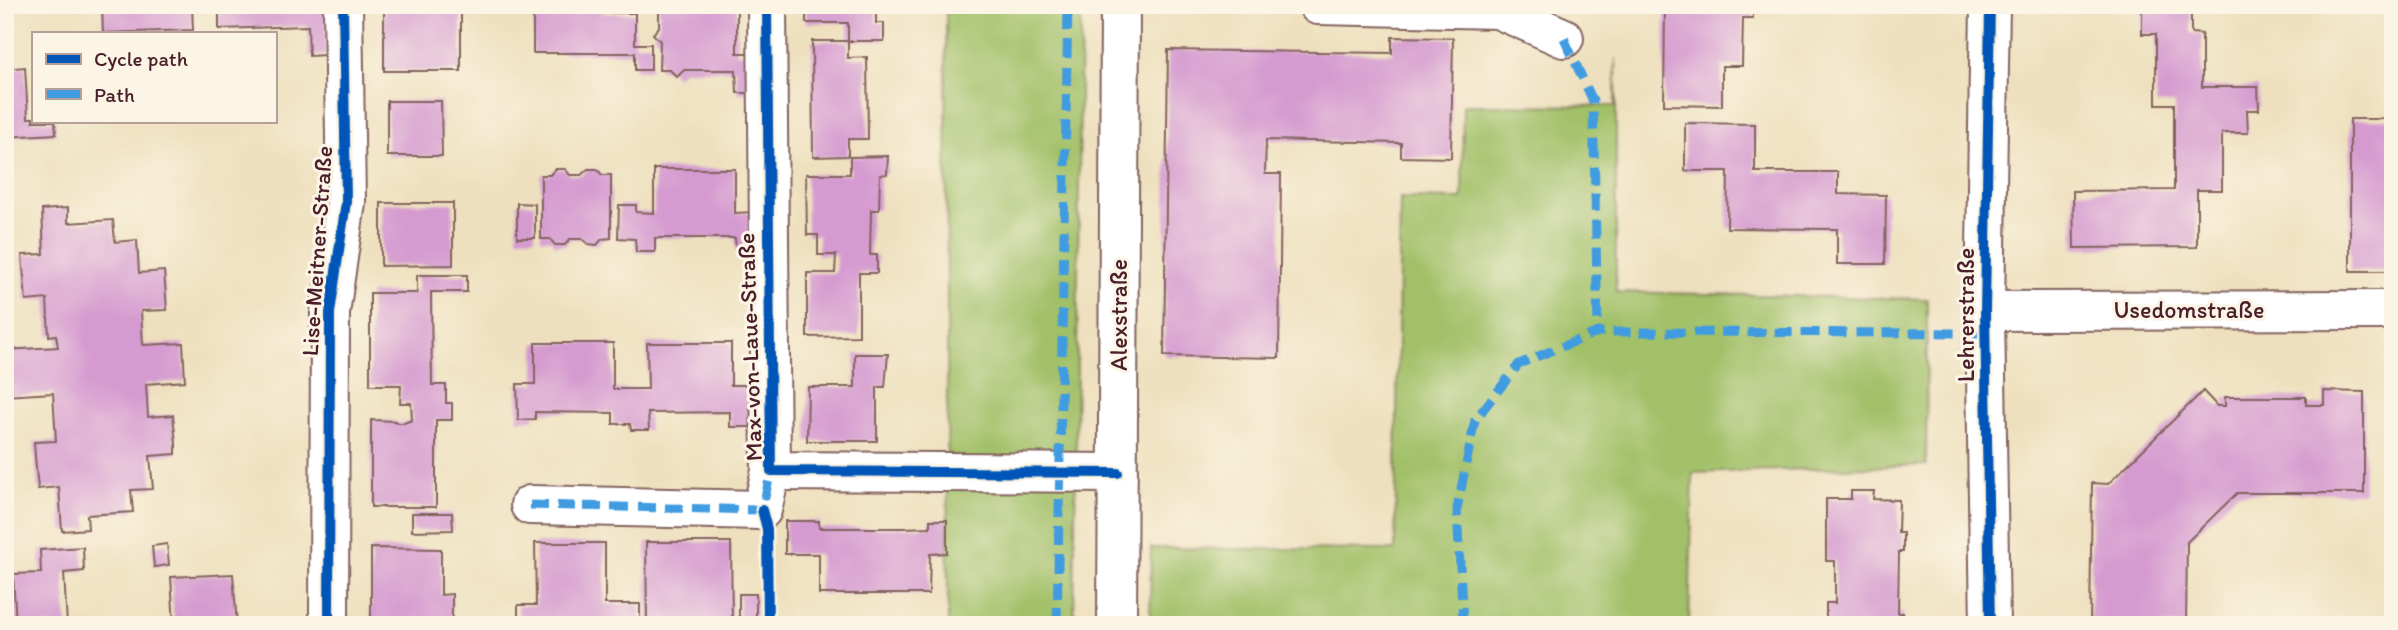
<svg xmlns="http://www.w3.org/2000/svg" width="2398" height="630" viewBox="0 0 2398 630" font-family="Itim,sans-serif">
<rect width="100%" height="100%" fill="#fcf5e5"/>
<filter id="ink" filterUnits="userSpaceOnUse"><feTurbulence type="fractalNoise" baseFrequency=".0143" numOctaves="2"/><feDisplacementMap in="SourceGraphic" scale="14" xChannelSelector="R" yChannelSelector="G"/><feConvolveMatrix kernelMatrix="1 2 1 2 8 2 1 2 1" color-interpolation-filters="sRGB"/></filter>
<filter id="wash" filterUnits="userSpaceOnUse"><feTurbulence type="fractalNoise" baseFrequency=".00686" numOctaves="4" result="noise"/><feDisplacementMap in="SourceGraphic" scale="28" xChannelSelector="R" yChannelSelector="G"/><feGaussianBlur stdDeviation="1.57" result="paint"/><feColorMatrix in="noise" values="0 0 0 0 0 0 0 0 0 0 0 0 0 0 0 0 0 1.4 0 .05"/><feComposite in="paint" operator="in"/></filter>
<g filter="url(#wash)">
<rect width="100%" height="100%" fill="#eee0be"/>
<g fill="#a1c067" stroke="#767049" stroke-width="2">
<polygon points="946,5 1081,5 1074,625 948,625"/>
<polygon points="1616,58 1616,292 1927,299 1926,465 1693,473 1689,625 1150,625 1151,548 1395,550 1400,198 1462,199 1463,105 1615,106"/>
</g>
<g id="blocks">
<g fill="#d59bd0">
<polygon points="102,5 192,5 193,30 103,33"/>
<polygon points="219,5 326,5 326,55 309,56 308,26 219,29"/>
<rect x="384" y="5" width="77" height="66"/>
<polygon points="533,5 603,5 603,13 635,13 635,44 651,44 651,70 635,70 635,53 533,53"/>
<polygon points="659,5 737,5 737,53 754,53 754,93 737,93 736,70 684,70 677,77 670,70 659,70 660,41 653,34 659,27"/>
<polygon points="806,5 876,5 876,23 884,23 884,41 848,41 848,23 806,23"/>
<polygon points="1665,5 1753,5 1753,18 1743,18 1742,66 1722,66 1722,106 1664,105"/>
<polygon points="2142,5 2191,5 2191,33 2202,34 2202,87 2258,87 2259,110 2247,110 2248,133 2222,133 2222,190 2197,190 2197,247 2074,248 2073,191 2174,190 2174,104 2156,104 2156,34 2142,34"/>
<polygon points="1392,37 1453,38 1451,158 1401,157 1401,143 1266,140 1265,174 1281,174 1279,358 1164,356 1168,50 1392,53"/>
<polygon points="812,41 848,41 848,58 867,57 868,139 848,139 848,156 813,157"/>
<polygon points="25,67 28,118 33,118 33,121 55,121 56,134 5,137 5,69"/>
<polygon points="387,101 441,101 442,156 387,156"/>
<rect x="2350" y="119" width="43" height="152"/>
<polygon points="1685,123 1755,124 1755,172 1838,172 1838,194 1886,195 1885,264 1837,264 1837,229 1727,228 1728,171 1685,171"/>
<polygon points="888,156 887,174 880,175 879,210 871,210 870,255 877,255 877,273 859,273 859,336 807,337 807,273 835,273 836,255 818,255 818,235 807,235 806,174 850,174 850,157"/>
<polygon points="555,169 565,169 570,175 581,175 588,169 597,169 602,175 611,175 611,238 602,239 597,245 588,244 582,239 570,239 565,245 555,245 550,239 541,239 541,175 550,175"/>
<polygon points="654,169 735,169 735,213 754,212 754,251 736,252 735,238 655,238 655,252 636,252 635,239 618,238 619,205 636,205 636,212 654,213"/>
<polygon points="381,203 453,203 453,265 381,266"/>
<polygon points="517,203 535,204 535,238 517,238"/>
<polygon points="68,208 68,223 113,220 115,242 137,240 139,273 164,271 167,310 141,311 143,345 183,343 185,381 146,384 148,417 173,415 176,443 176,454 150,456 153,489 131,490 133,512 87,515 88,529 62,531 59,487 38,489 35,457 34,442 56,441 53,393 5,396 5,350 58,347 56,335 49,336 47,299 26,301 22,255 44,254 42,210"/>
<polygon points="417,275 467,275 467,292 431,292 432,385 446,385 446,403 452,403 452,420 436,420 436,507 371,507 371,420 395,421 397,423 404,423 412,420 411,403 400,403 401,385 370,385 370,293 417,293"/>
<polygon points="535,343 613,343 613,389 648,389 647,343 731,343 731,385 755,385 755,427 730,427 730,412 648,413 649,430 631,430 630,424 613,424 613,413 535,412 535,419 518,420 517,384 535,384"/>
<polygon points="855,354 888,354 885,387 877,387 877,441 807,441 808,387 855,387"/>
<polygon points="2203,391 2217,406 2225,406 2225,397 2306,397 2306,405 2324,405 2324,391 2364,392 2364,493 2237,493 2187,542 2186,625 2090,625 2092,483 2108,484"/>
<polygon points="1851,491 1874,491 1873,499 1899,500 1898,533 1903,533 1903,552 1899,552 1898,613 1903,613 1903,625 1826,625 1826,603 1835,603 1835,561 1826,561 1826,499 1851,499"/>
<polygon points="412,513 452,513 453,530 412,531"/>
<polygon points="930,520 947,520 947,553 930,554 929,594 819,594 819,554 785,554 785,521 819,521 819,528 903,528 930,527"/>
<polygon points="646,542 731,542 732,621 647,622"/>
<polygon points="535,543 605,543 605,604 640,604 640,625 518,625 518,605 536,605"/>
<polygon points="167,544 169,565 154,567 152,546"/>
<polygon points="83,547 84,571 64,573 67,625 16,625 13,574 41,573 40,550"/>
<polygon points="371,548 441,549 441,595 452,594 452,625 371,625"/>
<polygon points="233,574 237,625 174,625 171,577"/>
<rect x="739" y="594" width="17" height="31"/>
</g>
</g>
</g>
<g filter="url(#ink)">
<use href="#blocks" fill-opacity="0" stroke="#83635e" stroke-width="2"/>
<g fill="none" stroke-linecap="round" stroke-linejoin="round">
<g stroke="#83635e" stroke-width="42">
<g id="minor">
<polyline points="767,5 771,471 1118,473"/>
<polyline points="1318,5 1498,9 1564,38"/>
<polyline points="1990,5 1985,311 1990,625"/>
<polyline points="1985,311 2393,310"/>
<polyline points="530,505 762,510 771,471"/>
<polyline points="329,625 330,313 346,202 343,5"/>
<polyline points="1117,625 1120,5"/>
</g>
</g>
<use href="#minor" stroke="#fff" stroke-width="38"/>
<g stroke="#409be1" stroke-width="9" stroke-dasharray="18 9" stroke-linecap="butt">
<polyline points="1564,38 1593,101 1598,332"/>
<polyline points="530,505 762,510 771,471"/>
<polyline points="1057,625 1068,5"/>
<polyline points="1463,625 1457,509 1475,420 1519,364 1598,332 1986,333"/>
</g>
<g stroke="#fcf5e5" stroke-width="15">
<g id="cycleway">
<polyline points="767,5 771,471 1118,473"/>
<polyline points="1990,5 1985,311 1990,625"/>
<polyline points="762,510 767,529 768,625"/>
<polyline points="329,625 330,313 346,202 343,5"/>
</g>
</g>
<use href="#cycleway" stroke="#0057b8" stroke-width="10"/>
</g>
</g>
<g text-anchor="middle" stroke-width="6" stroke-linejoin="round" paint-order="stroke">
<g font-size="24" fill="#4a1f2b" stroke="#fcf5e5">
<text transform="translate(317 251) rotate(-86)" y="8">Lise-Meitner-Straße</text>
<text x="2189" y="318">Usedomstraße</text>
<text transform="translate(1119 315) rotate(-90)" y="8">Alexstraße</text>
<text transform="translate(1966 315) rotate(-90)" y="8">Lehrerstraße</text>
<text transform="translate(750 347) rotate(-92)" y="8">Max-von-Laue-Straße</text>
</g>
</g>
<rect width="2398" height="630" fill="none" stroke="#fcf5e5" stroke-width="28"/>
<rect x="32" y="32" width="245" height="91" fill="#fcf5e5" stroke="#b59f9b" stroke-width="2"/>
<rect x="46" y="54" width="35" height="10" fill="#0057b8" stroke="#b59f9b" stroke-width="2"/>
<text x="94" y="66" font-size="21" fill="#4a1f2b">Cycle path</text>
<rect x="46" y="89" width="35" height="10" fill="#409be1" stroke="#b59f9b" stroke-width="2"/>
<text x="94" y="102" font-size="21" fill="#4a1f2b">Path</text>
</svg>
